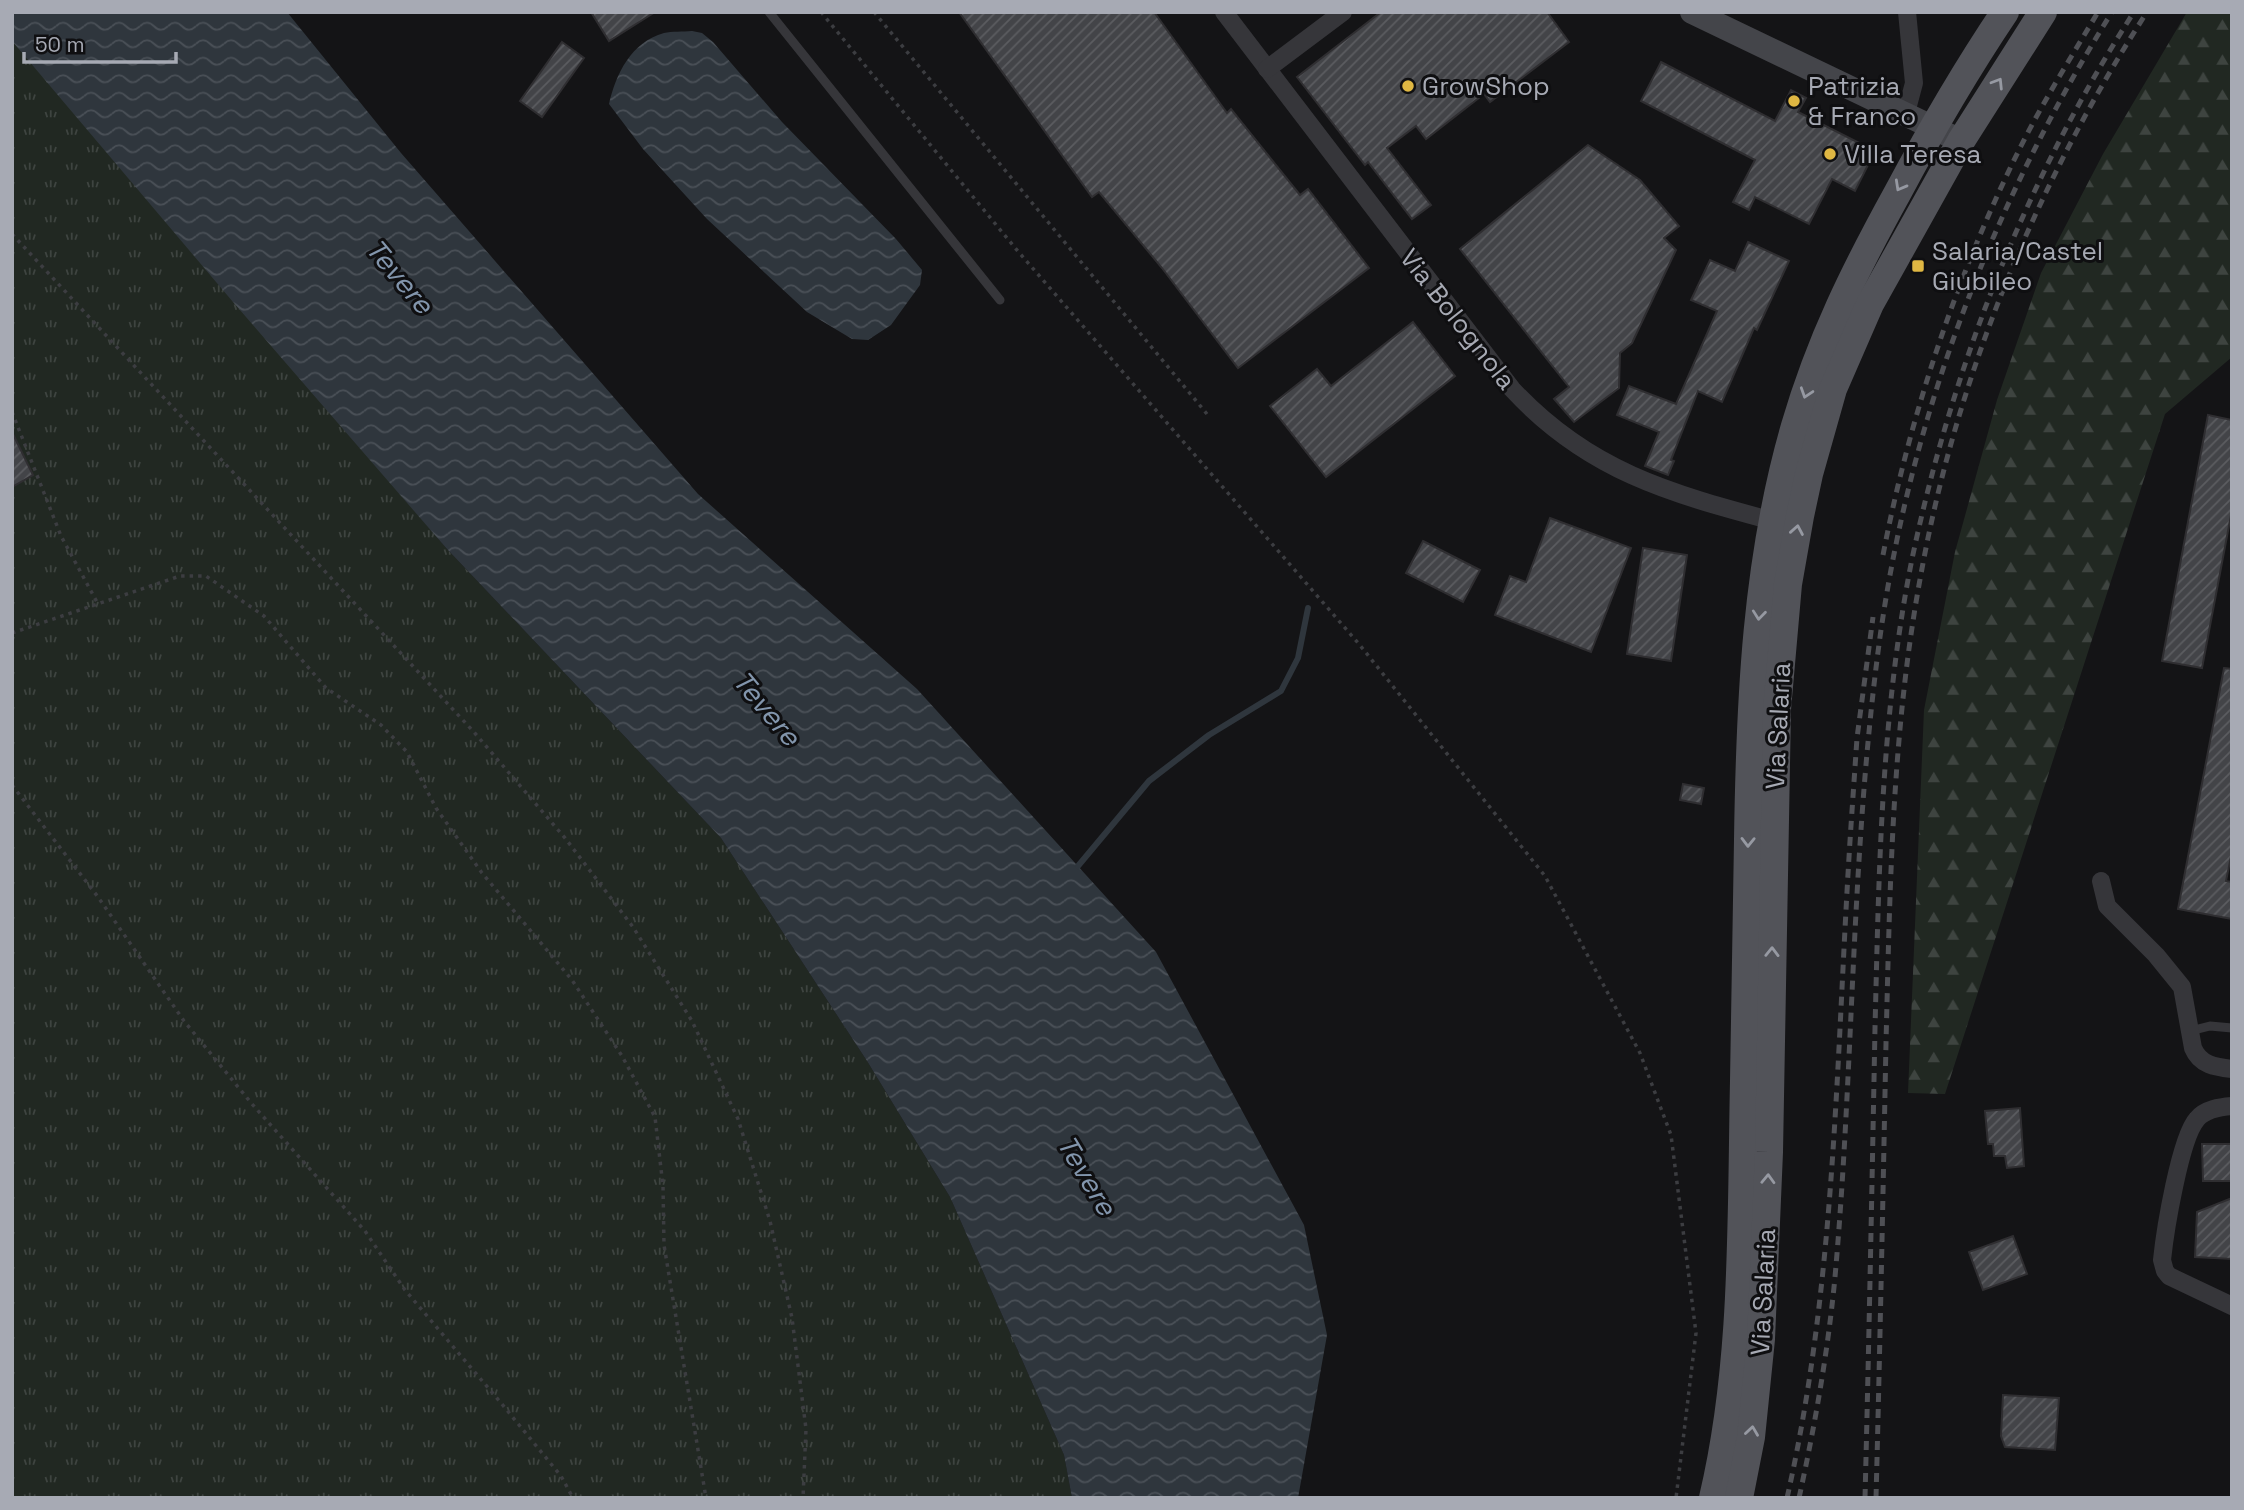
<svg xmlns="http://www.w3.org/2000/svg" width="2244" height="1510" viewBox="0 0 2244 1510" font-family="'Space Grotesk',sans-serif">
<defs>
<pattern id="grass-tufts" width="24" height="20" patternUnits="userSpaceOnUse" patternTransform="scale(1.75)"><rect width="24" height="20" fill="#212822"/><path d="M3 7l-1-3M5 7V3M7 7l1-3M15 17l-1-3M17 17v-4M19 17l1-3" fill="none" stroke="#3e4440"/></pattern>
<pattern id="forest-firs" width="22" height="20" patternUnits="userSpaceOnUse" patternTransform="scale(1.75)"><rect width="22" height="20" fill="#212822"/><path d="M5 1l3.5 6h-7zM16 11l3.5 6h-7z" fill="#3e4440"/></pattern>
<pattern id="water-waves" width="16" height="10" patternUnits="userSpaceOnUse" patternTransform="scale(1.75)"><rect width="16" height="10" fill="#2f363d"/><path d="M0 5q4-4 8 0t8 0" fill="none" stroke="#4a5057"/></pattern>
<pattern id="building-hatch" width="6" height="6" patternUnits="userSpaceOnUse" patternTransform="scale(1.75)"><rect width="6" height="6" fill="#434448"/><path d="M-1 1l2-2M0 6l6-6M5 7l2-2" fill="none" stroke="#5b5c60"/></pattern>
</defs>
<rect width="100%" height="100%" fill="#141416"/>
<polygon fill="url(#grass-tufts)" points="12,36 447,549 721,838 867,1061 950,1197 1064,1455 1072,1498 12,1498"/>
<polygon fill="url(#forest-firs)" points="2187,12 2232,12 2232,357 2165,414 1945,1094 1908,1093 1924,710 1955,552 1997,400 2041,273 2103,154"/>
<g fill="url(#water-waves)">
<polygon points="12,12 287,12 401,153 698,494 917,689 1156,952 1304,1225 1327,1335 1298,1498 1072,1498 1064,1455 950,1197 867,1061 721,838 447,549 233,302 12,41"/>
<path d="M692 31 702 33 713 42 782 122 896 239 922 270 920 285 891 325 868 340 852 339 807 312 707 219 643 149 609 104C616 74 631 42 664 33 672 31 683 32 692 31Z"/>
</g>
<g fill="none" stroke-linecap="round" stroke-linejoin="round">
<polyline stroke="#2f363d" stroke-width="6" points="1078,866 1149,781 1209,735 1281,691 1298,658 1308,608"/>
</g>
<g fill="url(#building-hatch)" stroke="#2f2e31" stroke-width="2">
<polygon points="591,12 655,12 609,41"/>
<polygon points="959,12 1154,12 1227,113 1231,109 1300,195 1308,189 1369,268 1238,368 1162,268 1099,192 1092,197"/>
<polygon points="1381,12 1547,12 1569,42 1490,102 1484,94 1426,139 1416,126 1387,148 1431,205 1412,219 1368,162 1365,165 1297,77"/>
<polygon points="562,42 584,58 542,117 520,101"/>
<polygon points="1661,62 1775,121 1791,90 1806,98 1798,112 1875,151 1855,191 1832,179 1809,224 1755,197 1749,210 1733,202 1755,160 1641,101"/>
<polygon points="1588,145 1640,180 1679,226 1664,238 1676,250 1632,343 1620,353 1619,388 1574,422 1554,399 1569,387 1460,249"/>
<polygon points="1748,242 1789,261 1757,330 1754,328 1722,402 1698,391 1671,460 1674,461 1668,475 1645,466 1659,432 1617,415 1629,386 1676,404 1717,311 1691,300 1710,260 1735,271"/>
<polygon points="1413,322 1455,376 1326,477 1270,406 1317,369 1331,386"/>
<polygon points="2208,415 2232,420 2232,510 2202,668 2162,661"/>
<polygon points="12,432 33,475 12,487"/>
<polygon points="1550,518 1631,548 1591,652 1495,615 1510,576 1526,582"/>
<polygon points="1423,541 1480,570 1463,602 1406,573"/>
<polygon points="1643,548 1687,555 1671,661 1627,654"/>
<polygon points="2224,668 2232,669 2232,852 2226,881 2232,882 2232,919 2178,909"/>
<polygon points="1683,784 1704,788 1701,804 1680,800"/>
<polygon points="2020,1108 2024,1166 2007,1168 2005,1156 1994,1156 1993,1144 1988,1144 1985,1111"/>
<polygon points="2202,1144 2232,1144 2232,1181 2203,1181"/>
<polygon points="2232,1198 2232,1259 2195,1257 2197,1212"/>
<polygon points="2013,1236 2027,1274 1983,1290 1969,1252"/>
<polygon points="2003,1395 2059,1398 2055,1450 2005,1447 2001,1436"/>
</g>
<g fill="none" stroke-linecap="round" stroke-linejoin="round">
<g stroke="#3c3d41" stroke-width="3.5" stroke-dasharray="3.5 5" stroke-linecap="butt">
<polyline points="821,12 1016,249 1359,644 1545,876 1640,1053 1671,1135 1696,1333 1676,1498"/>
<polyline points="874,12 1207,414"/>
<polyline points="12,234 473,731 565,838 633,927 692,1021 738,1119 770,1221 792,1318 806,1429 803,1498"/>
<polyline points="12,412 61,536 98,604"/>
<polyline points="12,633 180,576 206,576 264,616 326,688 381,725 407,752 436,808 482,873 572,980 622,1056 655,1117 663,1186 664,1245 706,1498"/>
<polyline points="12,785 98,897 184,1021 252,1104 365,1231 405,1290 501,1403 561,1476 573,1498"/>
</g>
<g stroke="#36363a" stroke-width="9">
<polyline points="769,12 1000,300"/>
<polyline points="2190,1031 2210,1026 2232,1028"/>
</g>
<g stroke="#36363a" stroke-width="18">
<path d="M1224 12 1512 389C1588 471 1669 493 1773 521"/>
<polyline points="1267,69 1343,12"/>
<polyline points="1906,113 1914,83 1907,12"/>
<path d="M2101 881 2107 906 2156 955 2182 987 2193 1048C2200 1065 2215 1067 2232 1069"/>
<path d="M2232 1106C2220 1107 2205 1109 2197 1119 2180 1138 2165 1231 2162 1260L2165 1271 2169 1276 2232 1306"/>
</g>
<polyline stroke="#44454a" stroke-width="24" points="1692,12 1961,141"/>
<g stroke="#525359" stroke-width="28">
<path d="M1713 1498C1745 1363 1741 1219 1744 1081 1745 1001 1747 921 1748 840 1750 701 1756 560 1795 426 1820 340 1855 270 1898 192 1931 130 1966 70 2005 12"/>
<polyline points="1739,1498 1751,1437 1761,1339 1769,1152 1777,709 1788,584 1800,516 1809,474 1833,389 1870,304 1961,141 2043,12"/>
</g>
<g stroke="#4f5055" stroke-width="5" stroke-dasharray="9 7" stroke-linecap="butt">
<path d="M1883 555C1910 415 1957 274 2021 146 2044 100 2072 56 2098 12"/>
<path d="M1787 1498C1838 1273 1836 1040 1852 811L1857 738 1873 617"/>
<path d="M1799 1498C1815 1425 1828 1351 1835 1277 1854 1064 1851 849 1880 637 1911 415 1993 202 2112 12"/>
<path d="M1865 1498C1869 1341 1872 1184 1875 1028 1879 871 1881 713 1912 559 1953 365 2026 179 2134 12"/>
<path d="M1876 1498C1880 1346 1883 1194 1886 1043 1890 886 1892 729 1921 574 1957 375 2037 182 2147 12"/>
</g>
</g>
<defs><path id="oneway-chevron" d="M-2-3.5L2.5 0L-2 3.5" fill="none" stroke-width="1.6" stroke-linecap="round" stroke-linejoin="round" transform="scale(1.75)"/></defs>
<g stroke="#9699a2">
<use href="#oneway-chevron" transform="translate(1998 83) rotate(-58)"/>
<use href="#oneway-chevron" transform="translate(1900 186) rotate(119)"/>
<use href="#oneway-chevron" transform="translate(1806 393) rotate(108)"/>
<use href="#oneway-chevron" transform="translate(1797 530) rotate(-80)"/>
<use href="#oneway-chevron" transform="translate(1759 615) rotate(96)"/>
<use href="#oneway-chevron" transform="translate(1748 842) rotate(91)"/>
<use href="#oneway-chevron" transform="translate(1772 952) rotate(-89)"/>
<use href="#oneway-chevron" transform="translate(1768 1179) rotate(-88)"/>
<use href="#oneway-chevron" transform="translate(1752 1431) rotate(-82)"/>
</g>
<g fill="#dfb743" stroke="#0f0f11" stroke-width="2.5">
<circle cx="1408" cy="86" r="7"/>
<circle cx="1794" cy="101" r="7"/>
<circle cx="1830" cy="154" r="7"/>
<rect x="1911" y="259" width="14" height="14" rx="3.5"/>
</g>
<g text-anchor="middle" stroke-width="6" stroke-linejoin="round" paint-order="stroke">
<g font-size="26" fill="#a7aab4" stroke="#0f0f11" text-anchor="start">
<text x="1422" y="95">GrowShop</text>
<text x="1808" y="95">Patrizia<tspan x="1808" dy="30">&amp; Franco</tspan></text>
<text x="1844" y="163">Villa Teresa</text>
<text x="1932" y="260">Salaria/Castel<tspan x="1932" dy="30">Giubileo</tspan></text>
</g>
<g font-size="26" fill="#a7aab4" stroke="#0f0f11">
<text transform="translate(1458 319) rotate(52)" y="9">Via Bolognola</text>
<text transform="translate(1778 726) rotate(-87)" y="9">Via Salaria</text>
<text transform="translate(1763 1292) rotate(-87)" y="9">Via Salaria</text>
</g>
<g font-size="28" font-style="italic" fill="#8295ac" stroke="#0f0f11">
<text transform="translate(400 276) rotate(50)" y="10">Tevere</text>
<text transform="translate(767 708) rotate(50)" y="10">Tevere</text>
<text transform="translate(1087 1175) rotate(59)" y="10">Tevere</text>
</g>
</g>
<rect width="2244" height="1510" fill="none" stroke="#a7aab4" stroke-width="28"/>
<path d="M24 52v10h152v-10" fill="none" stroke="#a7aab4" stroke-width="3.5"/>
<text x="35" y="52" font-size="21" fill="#a7aab4" stroke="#0f0f11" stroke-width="5" paint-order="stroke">50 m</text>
</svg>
